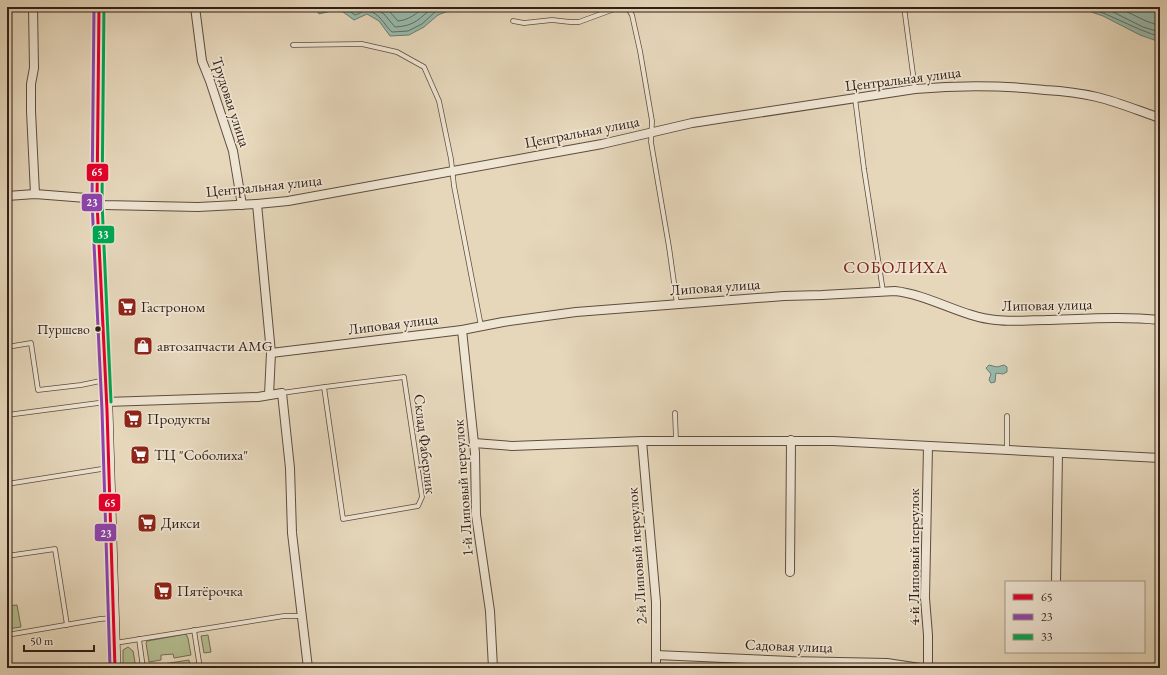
<svg xmlns="http://www.w3.org/2000/svg" width="1167" height="675" viewBox="0 0 1167 675" font-family="'EB Garamond',serif">
<rect width="100%" height="100%" fill="#e6d7bb"/>
<filter id="stains"><feTurbulence type="fractalNoise" baseFrequency=".005" numOctaves="4"/><feColorMatrix values="0 0 0 0 .2 0 0 0 0 .09 0 0 0 0 .02 0 0 0 .5 -.17"/></filter>
<radialGradient id="worn" r=".72"><stop offset=".6" stop-color="#630" stop-opacity="0"/><stop offset="1" stop-color="#630" stop-opacity=".3"/></radialGradient>
<g fill="#b4be91" stroke="#726e54">
<polygon points="17,605 21,627 7,629 7,606"/>
<polygon points="186,634 188,638 191,655 174,658 173,654 161,655 161,660 149,662 146,643 147,641"/>
<polygon points="208,635 211,652 204,653 201,636"/>
<polygon points="128,647 133,651 136,668 123,668 123,650"/>
<polygon points="189,660 190,668 150,668 150,666"/>
</g>
<g fill="#97baad" stroke="#6e7c71">
<polygon points="314,7 458,7 438,15 424,27 409,35 390,36 379,21 367,14 354,20 339,9 319,14"/>
<polygon points="1077,7 1160,7 1160,42 1140,35 1103,16"/>
<polygon points="989,365 997,367 1004,365 1007,367 1007,372 1003,374 996,373 995,382 991,383 989,380 991,374 986,368"/>
</g>
<g fill="none" stroke-linecap="round" stroke-linejoin="round">
<g stroke="#646c62" stroke-width="1">
<path d="M344 7 355 15C359 14 364 10 368 11 380 13 384 25 392 32L408 31 422 24 436 11 447 7"/>
<path d="M372 7 384 14 395 27C415 26 419 19 433 7"/>
<path d="M384 7 389 11 398 21C409 20 416 14 424 7"/>
<path d="M1088 7C1113 16 1135 29 1160 37"/>
<polyline points="1103,7 1143,27 1160,32"/>
<polyline points="1117,7 1146,21 1160,26"/>
</g>
<g stroke="#5e4d3f" stroke-width="5.5">
<g id="lane">
<polyline points="904,7 915,89"/>
<polyline points="513,21 524,23 552,20 570,22 579,22 617,8 623,8 629,10 632,15 640,51 652,121 651,142 669,247 677,304"/>
<polyline points="293,45 362,44 397,52 424,67 439,101 451,159 454,186 481,326"/>
<polyline points="855,98 864,169 883,291"/>
<polyline points="7,347 31,343 38,390 81,385 105,380"/>
<path d="M282 393C323 387 363 382 404 377L422 497 418 506 343 519 324 387"/>
<polyline points="675,413 676,441"/>
<polyline points="7,415 106,402"/>
<polyline points="1007,416 1007,450"/>
<polyline points="7,484 108,468"/>
<polyline points="7,556 55,549 67,625"/>
<polyline points="194,630 200,668"/>
<polyline points="7,635 100,619 113,618"/>
<polyline points="139,639 143,668"/>
<polyline points="115,643 284,616 302,616"/>
</g>
</g>
<g stroke="#5e4d3f" stroke-width="10">
<g id="street">
<polyline points="33,7 34,68 31,84 31,111 35,194"/>
<polyline points="195,7 202,61 210,81 233,151 242,205"/>
<path d="M7 196 35 194 86 198 104 205 198 207 257 204 288 201 552 153 602 144 692 123 915 89C958 85 1001 85 1045 90 1062 91 1080 93 1097 97 1118 102 1139 111 1160 118"/>
<polyline points="257,204 271,353 269,395"/>
<polyline points="462,330 475,453 476,515 490,611 493,668"/>
<path d="M271 353 462 330 503 322 576 312 784 296 822 295 895 291C930 295 962 317 996 320 1012 322 1029 320 1045 320 1083 319 1122 316 1160 320"/>
<polyline points="106,402 258,397 282,393 290,468 292,533 308,668"/>
<polyline points="642,441 656,602 656,668"/>
<polyline points="474,443 512,446 642,441 833,441 1160,458"/>
<polyline points="790,572 791,440"/>
<polyline points="1056,582 1058,453"/>
<polyline points="656,655 791,661 887,663 920,668"/>
<polyline points="928,668 928,635 925,598 928,446"/>
</g>
</g>
<g stroke="#311f16" stroke-width="12">
<polyline id="secondary" points="99,7 97,202 107,410 115,668"/>
</g>
<use href="#lane" stroke="#efe5d3" stroke-width="4"/>
<use href="#street" stroke="#efe5d3" stroke-width="8"/>
<use href="#secondary" stroke="#efe5d3" stroke-width="11"/>
<g stroke="#efe5d3" stroke-width="6">
<polyline id="bus-1" points="99,7 97,202 107,410 115,668"/>
</g>
<g stroke="#efe5d3" stroke-width="6">
<polyline id="bus-2" points="94,7 92,202 102,410 110,668"/>
</g>
<g stroke="#efe5d3" stroke-width="6">
<polyline id="bus-3" points="104,7 102,202 111,402"/>
</g>
<use href="#bus-1" stroke="#e4002b" stroke-width="3"/>
<use href="#bus-2" stroke="#8e44ad" stroke-width="3"/>
<use href="#bus-3" stroke="#00a651" stroke-width="3"/>
</g>
<defs>
<g id="supermarket-square" transform="scale(1)"><rect x="-9" y="-9" width="18" height="18" rx="4" fill="#8f2418" stroke="#efe5d3"/><path d="M-6-5.5h2.5l.6 2H6L4.5 2H-2.5L-4.4-4H-6ZM-1.5 3.2a1.3 1.3 0 1 0 .1 0ZM3 3.2a1.3 1.3 0 1 0 .1 0Z" fill="#fff"/></g>
<g id="shop-square" transform="scale(1)"><rect x="-9" y="-9" width="18" height="18" rx="4" fill="#8f2418" stroke="#efe5d3"/><path d="M-5-2.5h2.3a2.7 3.5 0 0 1 5.4 0H5L5.5 6h-11ZM-1.5-2.5h3a1.5 2.3 0 0 0-3 0Z" fill="#fff"/></g>
</defs>
<g fill-rule="evenodd">
<use href="#supermarket-square" x="127" y="307"/>
<use href="#shop-square" x="143" y="346"/>
<use href="#supermarket-square" x="133" y="419"/>
<use href="#supermarket-square" x="140" y="455"/>
<use href="#supermarket-square" x="147" y="523"/>
<use href="#supermarket-square" x="163" y="591"/>
</g>
<circle fill="#311f16" stroke="#efe5d3" stroke-width="1.5" cx="98" cy="329" r="3.5"/>
<g text-anchor="middle" stroke-width="3.5" stroke-linejoin="round" paint-order="stroke">
<g font-size="14" fill="#311f16" stroke="#efe5d3" text-anchor="end">
<text x="90" y="334">Пуршево</text>
</g>
<g font-size="15" fill="#311f16" stroke="#efe5d3">
<text transform="translate(903 79) rotate(-7)" y="5">Центральная улица</text>
<text transform="translate(231 102) rotate(72)" y="5">Трудовая улица</text>
<text transform="translate(582 132) rotate(-11)" y="5">Центральная улица</text>
<text transform="translate(264 186) rotate(-6)" y="5">Центральная улица</text>
<text transform="translate(715 287) rotate(-4)" y="5">Липовая улица</text>
<text transform="translate(1047 305) rotate(-1)" y="5">Липовая улица</text>
<text transform="translate(393 324) rotate(-7)" y="5">Липовая улица</text>
<text transform="translate(425 444) rotate(83)" y="5">Склад Фаберлик</text>
<text transform="translate(463 488) rotate(-94)" y="5">1-й Липовый переулок</text>
<text transform="translate(637 556) rotate(-94)" y="5">2-й Липовый переулок</text>
<text transform="translate(914 557) rotate(-90)" y="5">4-й Липовый переулок</text>
<text transform="translate(789 646) rotate(2)" y="5">Садовая улица</text>
</g>
<g font-size="15" fill="#311f16" stroke="#efe5d3" text-anchor="start">
<text x="141" y="312">Гастроном</text>
<text x="157" y="351">автозапчасти AMG</text>
<text x="147" y="424">Продукты</text>
<text x="154" y="460">ТЦ "Соболиха"</text>
<text x="161" y="528">Дикси</text>
<text x="177" y="596">Пятёрочка</text>
</g>
<g font-size="17" letter-spacing="1" fill="#7a1f14" stroke="#efe5d3">
<text x="896" y="273">СОБОЛИХА</text>
</g>
</g>
<g stroke="#efe5d3" stroke-width="1.5">
<rect x="86" y="163" width="23" height="19" rx="4" fill="#e4002b"/>
<rect x="81" y="193" width="22" height="19" rx="4" fill="#8e44ad"/>
<rect x="92" y="225" width="23" height="19" rx="4" fill="#00a651"/>
<rect x="98" y="493" width="23" height="19" rx="4" fill="#e4002b"/>
<rect x="94" y="523" width="23" height="19" rx="4" fill="#8e44ad"/>
</g>
<g font-size="11" text-anchor="middle" font-weight="bold" fill="#fff">
<text x="97" y="176">65</text>
<text x="92" y="206">23</text>
<text x="103" y="238">33</text>
<text x="110" y="507">65</text>
<text x="106" y="537">23</text>
</g>
<rect width="1167" height="675" fill="none" stroke="#e6d7bb" stroke-width="24"/>
<rect x="8" y="8" width="1151" height="659" fill="none" stroke="#311f16" stroke-width="2"/>
<rect x="12" y="12" width="1143" height="651" fill="none" stroke="#311f16"/>
<rect x="1005" y="581" width="140" height="72" fill="#efe5d3" stroke="#a39687"/>
<rect x="1013" y="594" width="20" height="6" fill="#e4002b" stroke="#a39687"/>
<text x="1041" y="601" font-size="12" fill="#311f16">65</text>
<rect x="1013" y="614" width="20" height="6" fill="#8e44ad" stroke="#a39687"/>
<text x="1041" y="621" font-size="12" fill="#311f16">23</text>
<rect x="1013" y="634" width="20" height="6" fill="#00a651" stroke="#a39687"/>
<text x="1041" y="641" font-size="12" fill="#311f16">33</text>
<path d="M24 645v6h70v-6" fill="none" stroke="#311f16" stroke-width="2"/>
<text x="30" y="645" font-size="12" fill="#311f16" stroke="#efe5d3" stroke-width="3" paint-order="stroke">50 m</text>
<rect width="100%" height="100%" filter="url(#stains)"/>
<rect width="100%" height="100%" fill="url(#worn)"/>
</svg>
